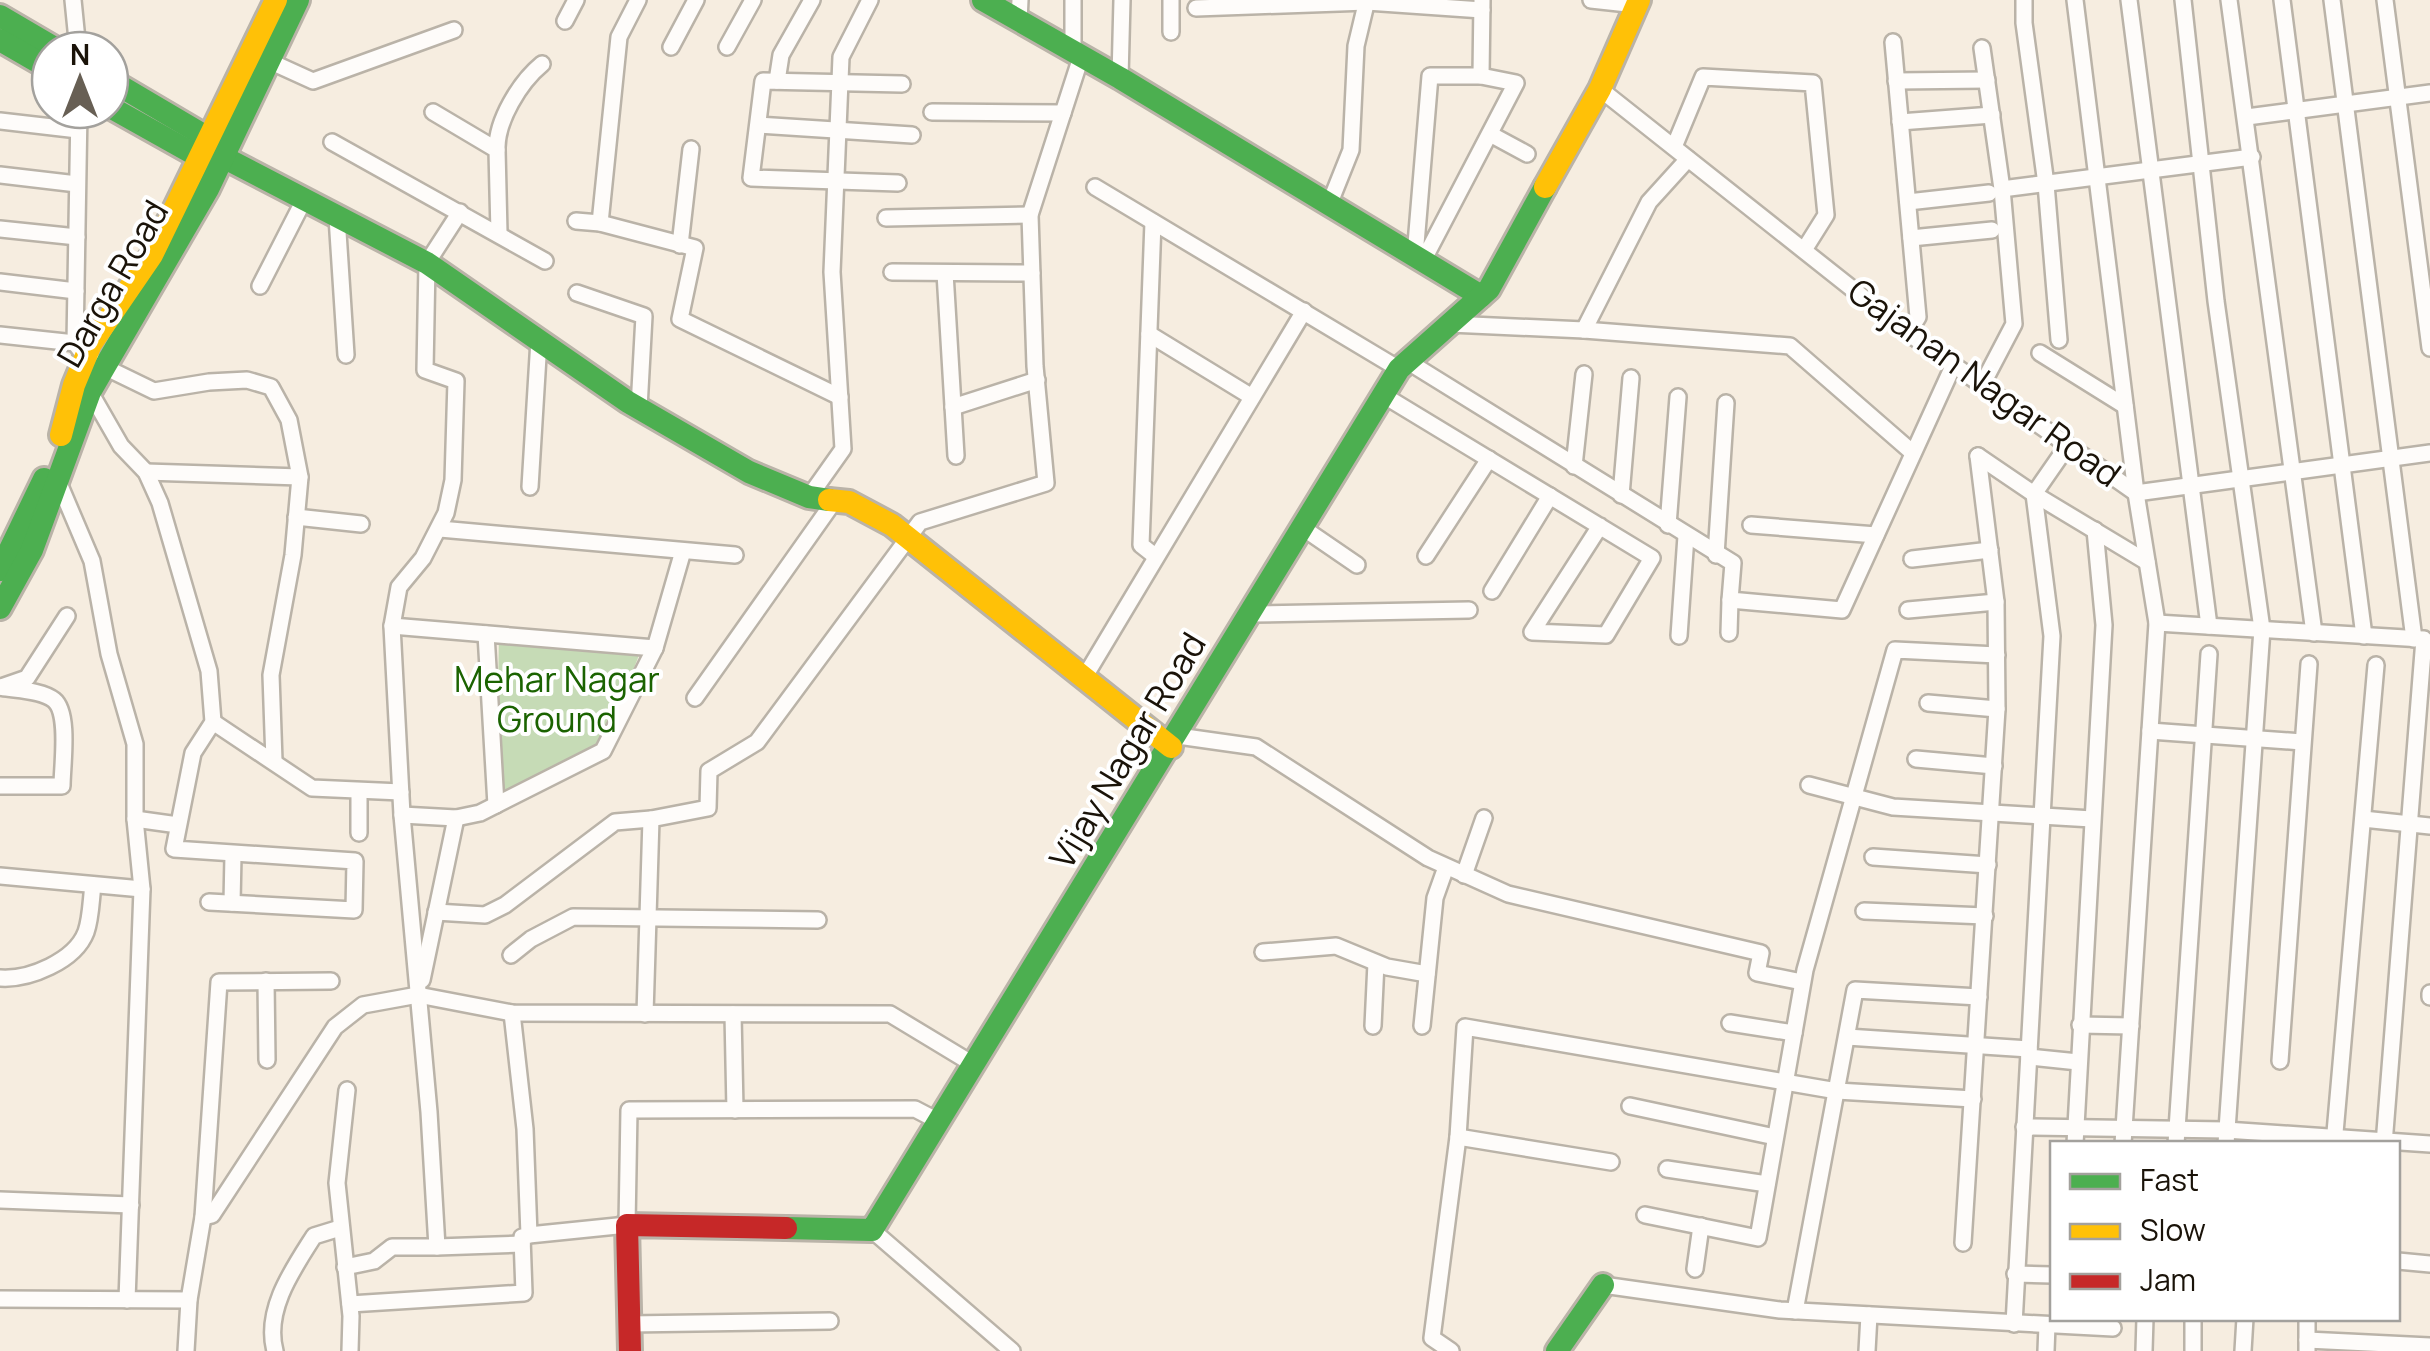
<svg xmlns="http://www.w3.org/2000/svg" width="2430" height="1351" viewBox="0 0 2430 1351" font-family="Manrope,sans-serif">
<rect width="100%" height="100%" fill="#f6ede0"/>
<polygon fill="#c6dbb6" points="499,635 642,647 603,751 496,805"/>
<g fill="none" stroke-linecap="round" stroke-linejoin="round">
<g stroke="#bab3a8" stroke-width="20">
<g id="street">
<polyline points="73,0 78,50"/>
<polyline points="1591,0 1637,5"/>
<polyline points="2024,0 2024,23 2046,184 2059,340"/>
<polyline points="2075,0 2136,493 2157,623 2123,1144"/>
<polyline points="2129,0 2209,626"/>
<polyline points="2183,0 2216,301 2262,629 2226,1144"/>
<polyline points="2229,0 2314,633"/>
<polyline points="2282,0 2364,636"/>
<polyline points="2332,0 2414,639"/>
<polyline points="2385,0 2430,348"/>
<polyline points="1196,8 1367,2 1482,10"/>
<polyline points="565,21 576,0"/>
<polyline points="1019,21 1020,0"/>
<polyline points="1171,32 1171,0"/>
<polyline points="1893,42 1918,317 1908,333"/>
<polyline points="671,47 696,0"/>
<polyline points="727,47 753,0"/>
<polyline points="1982,48 2002,189 2014,324 1982,385"/>
<polyline points="1073,52 1073,0"/>
<polyline points="269,61 313,81 454,30"/>
<polyline points="1481,76 1482,0"/>
<polyline points="1120,78 1122,0"/>
<polyline points="777,81 781,55 812,0"/>
<polyline points="1896,81 1987,80"/>
<polyline points="1600,89 1908,333 2136,493 2430,453"/>
<polyline points="79,110 75,343 86,358 154,391 209,382 247,380 271,387 289,420 300,477 293,555 271,675 274,761"/>
<polyline points="433,112 497,150 499,233"/>
<polyline points="932,112 1063,113"/>
<polyline points="2247,117 2430,93"/>
<polyline points="0,121 78,130"/>
<polyline points="1900,122 1992,115"/>
<polyline points="759,125 912,135"/>
<polyline points="1490,134 1527,154"/>
<polyline points="332,142 545,261"/>
<polyline points="1674,147 1703,77 1813,83 1826,215 1804,250"/>
<path d="M497 150C496 121 520 82 542 64"/>
<polyline points="0,175 77,184"/>
<polyline points="898,183 751,178 763,81 902,84"/>
<polyline points="1095,187 1399,369"/>
<polyline points="2002,189 2252,157"/>
<polyline points="1908,202 1989,193"/>
<polyline points="1329,205 1351,150 1356,46 1367,0"/>
<polyline points="337,217 346,355"/>
<polyline points="886,218 1030,215"/>
<polyline points="576,221 600,223 695,248 680,319 840,397"/>
<polyline points="1153,222 1141,545 1155,556"/>
<polyline points="600,223 619,37 638,0"/>
<polyline points="0,229 77,237"/>
<polyline points="1911,238 1992,230"/>
<polyline points="680,245 691,149"/>
<polyline points="1415,256 1430,76 1481,76 1516,83 1423,261"/>
<polyline points="892,272 1032,273"/>
<polyline points="945,273 956,456"/>
<polyline points="0,282 76,291"/>
<polyline points="260,286 304,200"/>
<polyline points="577,293 644,316 639,408"/>
<polyline points="1450,324 1584,330 1790,346 1913,453"/>
<polyline points="1584,330 1649,202 1688,159"/>
<polyline points="1149,334 1252,397"/>
<polyline points="0,335 75,343"/>
<polyline points="2040,353 2125,406"/>
<polyline points="1407,361 1733,563 1730,600 1842,610 1954,364"/>
<polyline points="90,392 121,446 146,472 160,503 209,671 213,722 193,753 174,849 355,861 354,910 209,902"/>
<polyline points="1383,395 1652,558 1606,635 1532,632 1600,526"/>
<polyline points="953,407 1037,380"/>
<polyline points="1978,456 2034,494 2147,562"/>
<polyline points="1574,466 1584,374"/>
<polyline points="146,472 300,477"/>
<polyline points="58,481 92,561 109,654 135,744 135,819 142,889 127,1300"/>
<polyline points="530,487 539,340"/>
<polyline points="1621,495 1631,378"/>
<polyline points="809,497 843,449 832,272 841,57 870,0"/>
<polyline points="296,517 361,524"/>
<polyline points="1668,525 1678,397"/>
<polyline points="1751,525 1876,535"/>
<polyline points="1303,528 1357,565"/>
<polyline points="440,529 735,555"/>
<polyline points="1716,555 1726,403"/>
<polyline points="1426,556 1489,459"/>
<polyline points="1912,559 1990,550"/>
<polyline points="1492,591 1550,496"/>
<polyline points="1908,610 1996,602"/>
<polyline points="1252,614 1469,610"/>
<polyline points="2157,623 2422,639"/>
<polyline points="392,626 655,648"/>
<polyline points="1729,633 1730,600"/>
<polyline points="486,634 496,805"/>
<polyline points="1679,636 1686,536"/>
<polyline points="1084,678 1304,311"/>
<path d="M0 687C15 690 42 690 54 700 70 713 62 766 62 786H0"/>
<polyline points="1,687 27,678 67,616"/>
<polyline points="695,698 835,500"/>
<polyline points="1928,703 1997,709"/>
<polyline points="213,722 312,788 401,792"/>
<polyline points="2150,731 2302,742"/>
<polyline points="1178,736 1256,747 1428,858 1508,894 1761,953 1757,973 1802,982"/>
<polyline points="1916,759 1994,766"/>
<polyline points="1809,785 1893,807 2092,819"/>
<polyline points="359,791 359,833"/>
<polyline points="402,815 456,818 480,813 603,751 655,648 683,551"/>
<polyline points="135,819 178,825"/>
<polyline points="2363,819 2430,826"/>
<polyline points="1873,857 1988,865"/>
<polyline points="1464,875 1484,818"/>
<polyline points="0,876 142,889"/>
<polyline points="232,903 233,855"/>
<polyline points="1864,911 1985,916"/>
<polyline points="436,912 485,915 505,905 615,822 651,819"/>
<polyline points="1263,952 1336,946 1387,967 1427,974"/>
<polyline points="511,955 531,939 573,917 818,920"/>
<path d="M0 978C29 980 75 961 86 932 91 918 91 900 93 885"/>
<polyline points="422,980 456,818"/>
<polyline points="266,981 267,1060"/>
<polyline points="2430,997 2430,993"/>
<polyline points="645,1014 651,819 708,808 709,771 757,742 920,522 1046,483 1035,366 1030,215 1081,57"/>
<polyline points="733,1014 735,1110"/>
<polyline points="1730,1023 1794,1033"/>
<polyline points="2080,1025 2131,1026"/>
<polyline points="1373,1026 1376,963"/>
<polyline points="1422,1026 1435,898 1446,867"/>
<polyline points="1847,1037 2029,1049"/>
<polyline points="2029,1057 2078,1062"/>
<polyline points="2280,1061 2309,664"/>
<polyline points="347,1090 337,1183 351,1316 350,1351"/>
<polyline points="1630,1106 1775,1137"/>
<polyline points="2024,1127 2226,1130 2430,1144"/>
<polyline points="1458,1137 1465,1027 1837,1091 1973,1099"/>
<polyline points="2075,1144 2104,625 2095,530"/>
<polyline points="2176,1144 2209,654"/>
<polyline points="2334,1144 2376,665"/>
<polyline points="2384,1144 2424,639"/>
<polyline points="1667,1169 1767,1184"/>
<polyline points="0,1200 131,1205"/>
<polyline points="1645,1215 1758,1238 1805,970 1895,650 1997,655"/>
<polyline points="203,1217 212,1215 335,1027 363,1005 418,995 512,1013 890,1014 976,1066"/>
<polyline points="872,1230 1012,1351"/>
<polyline points="529,1235 627,1225 629,1110 915,1109 940,1122"/>
<polyline points="1963,1243 1997,709 1996,602 1978,456"/>
<polyline points="437,1247 522,1244"/>
<polyline points="2398,1261 2430,1264"/>
<polyline points="345,1267 374,1261 392,1247 437,1247 429,1112 402,815 392,626 399,587 423,558 446,513 453,480 456,381 425,370 427,263 460,212"/>
<polyline points="1695,1269 1701,1226"/>
<polyline points="2015,1274 2052,1275"/>
<polyline points="1603,1285 1780,1310 2113,1328"/>
<polyline points="0,1299 189,1300"/>
<polyline points="350,1304 524,1293 522,1237 529,1235 525,1129 512,1013"/>
<polyline points="1795,1311 1855,990 1979,997"/>
<polyline points="629,1324 830,1321"/>
<polyline points="2014,1324 2052,636 2034,494 2068,445"/>
<polyline points="2307,1340 2430,1346"/>
<polyline points="186,1351 189,1300 203,1217 219,982 331,981"/>
<path d="M275 1351C264 1310 293 1269 314 1236L340 1228"/>
<polyline points="1451,1351 1432,1338 1458,1137 1611,1162"/>
<polyline points="1867,1351 1869,1315"/>
<polyline points="2046,1351 2047,1325"/>
<polyline points="2144,1351 2145,1318"/>
<polyline points="2193,1351 2193,1318"/>
<polyline points="2243,1351 2245,1318"/>
<polyline points="2307,1351 2307,1318"/>
</g>
</g>
<g stroke="#bab3a8" stroke-width="28">
<g id="fast">
<polyline points="983,0 1120,78 1481,296"/>
<polyline points="0,16 58,50"/>
<polyline points="0,40 50,69"/>
<polyline points="110,80 210,139 223,157 427,263 628,402 749,472 809,497 829,500"/>
<polyline points="110,107 201,158 215,158"/>
<polyline points="0,570 44,479"/>
<polyline points="0,608 32,550 90,392 208,189 298,0"/>
<polyline points="786,1228 872,1230 1399,369 1489,289 1545,187"/>
<polyline points="1557,1351 1603,1285"/>
</g>
</g>
<g stroke="#bab3a8" stroke-width="28">
<g id="slow">
<polyline points="1545,187 1600,89 1639,0"/>
<polyline points="61,435 74,385 91,344 152,255 276,0"/>
<polyline points="829,500 849,502 892,525 1171,747"/>
</g>
</g>
<g stroke="#bab3a8" stroke-width="28">
<polyline id="jam" points="630,1351 627,1225 786,1228"/>
</g>
<use href="#street" stroke="#fefcfa" stroke-width="15"/>
<use href="#fast" stroke="#4caf50" stroke-width="22"/>
<use href="#slow" stroke="#ffc107" stroke-width="22"/>
<use href="#jam" stroke="#c62828" stroke-width="22"/>
</g>
<g text-anchor="middle" stroke-width="8" stroke-linejoin="round" paint-order="stroke">
<g font-size="35" fill="#1a1309" stroke="#fff">
<text transform="translate(113 284) rotate(-60)" y="12">Darga Road</text>
<text transform="translate(1984 383) rotate(36)" y="12">Gajanan Nagar Road</text>
<text transform="translate(1128 751) rotate(-59)" y="12">Vijay Nagar Road</text>
</g>
<g font-size="35" fill="#1b6301" stroke="#fff">
<text x="557" y="692">Mehar Nagar<tspan x="557" dy="40">Ground</tspan></text>
</g>
</g>
<rect x="2050" y="1141" width="350" height="180" fill="#ffffff" stroke="#a3a19d" stroke-width="2.5"/>
<rect x="2070" y="1174" width="50" height="15" fill="#4caf50" stroke="#a3a19d" stroke-width="2.5"/>
<text x="2140" y="1191" font-size="30" fill="#1a1309">Fast</text>
<rect x="2070" y="1224" width="50" height="15" fill="#ffc107" stroke="#a3a19d" stroke-width="2.5"/>
<text x="2140" y="1241" font-size="30" fill="#1a1309">Slow</text>
<rect x="2070" y="1274" width="50" height="15" fill="#c62828" stroke="#a3a19d" stroke-width="2.5"/>
<text x="2140" y="1291" font-size="30" fill="#1a1309">Jam</text>
<g transform="translate(80 80)"><circle r="48" fill="#ffffff" stroke="#a3a19d" stroke-width="2.5"/>
<path d="M0-8L18 38L0 25L-18 38Z" fill="#675f54"/>
<text y="-15" font-size="28" font-weight="bold" text-anchor="middle" fill="#1a1309">N</text>
</g>
</svg>
